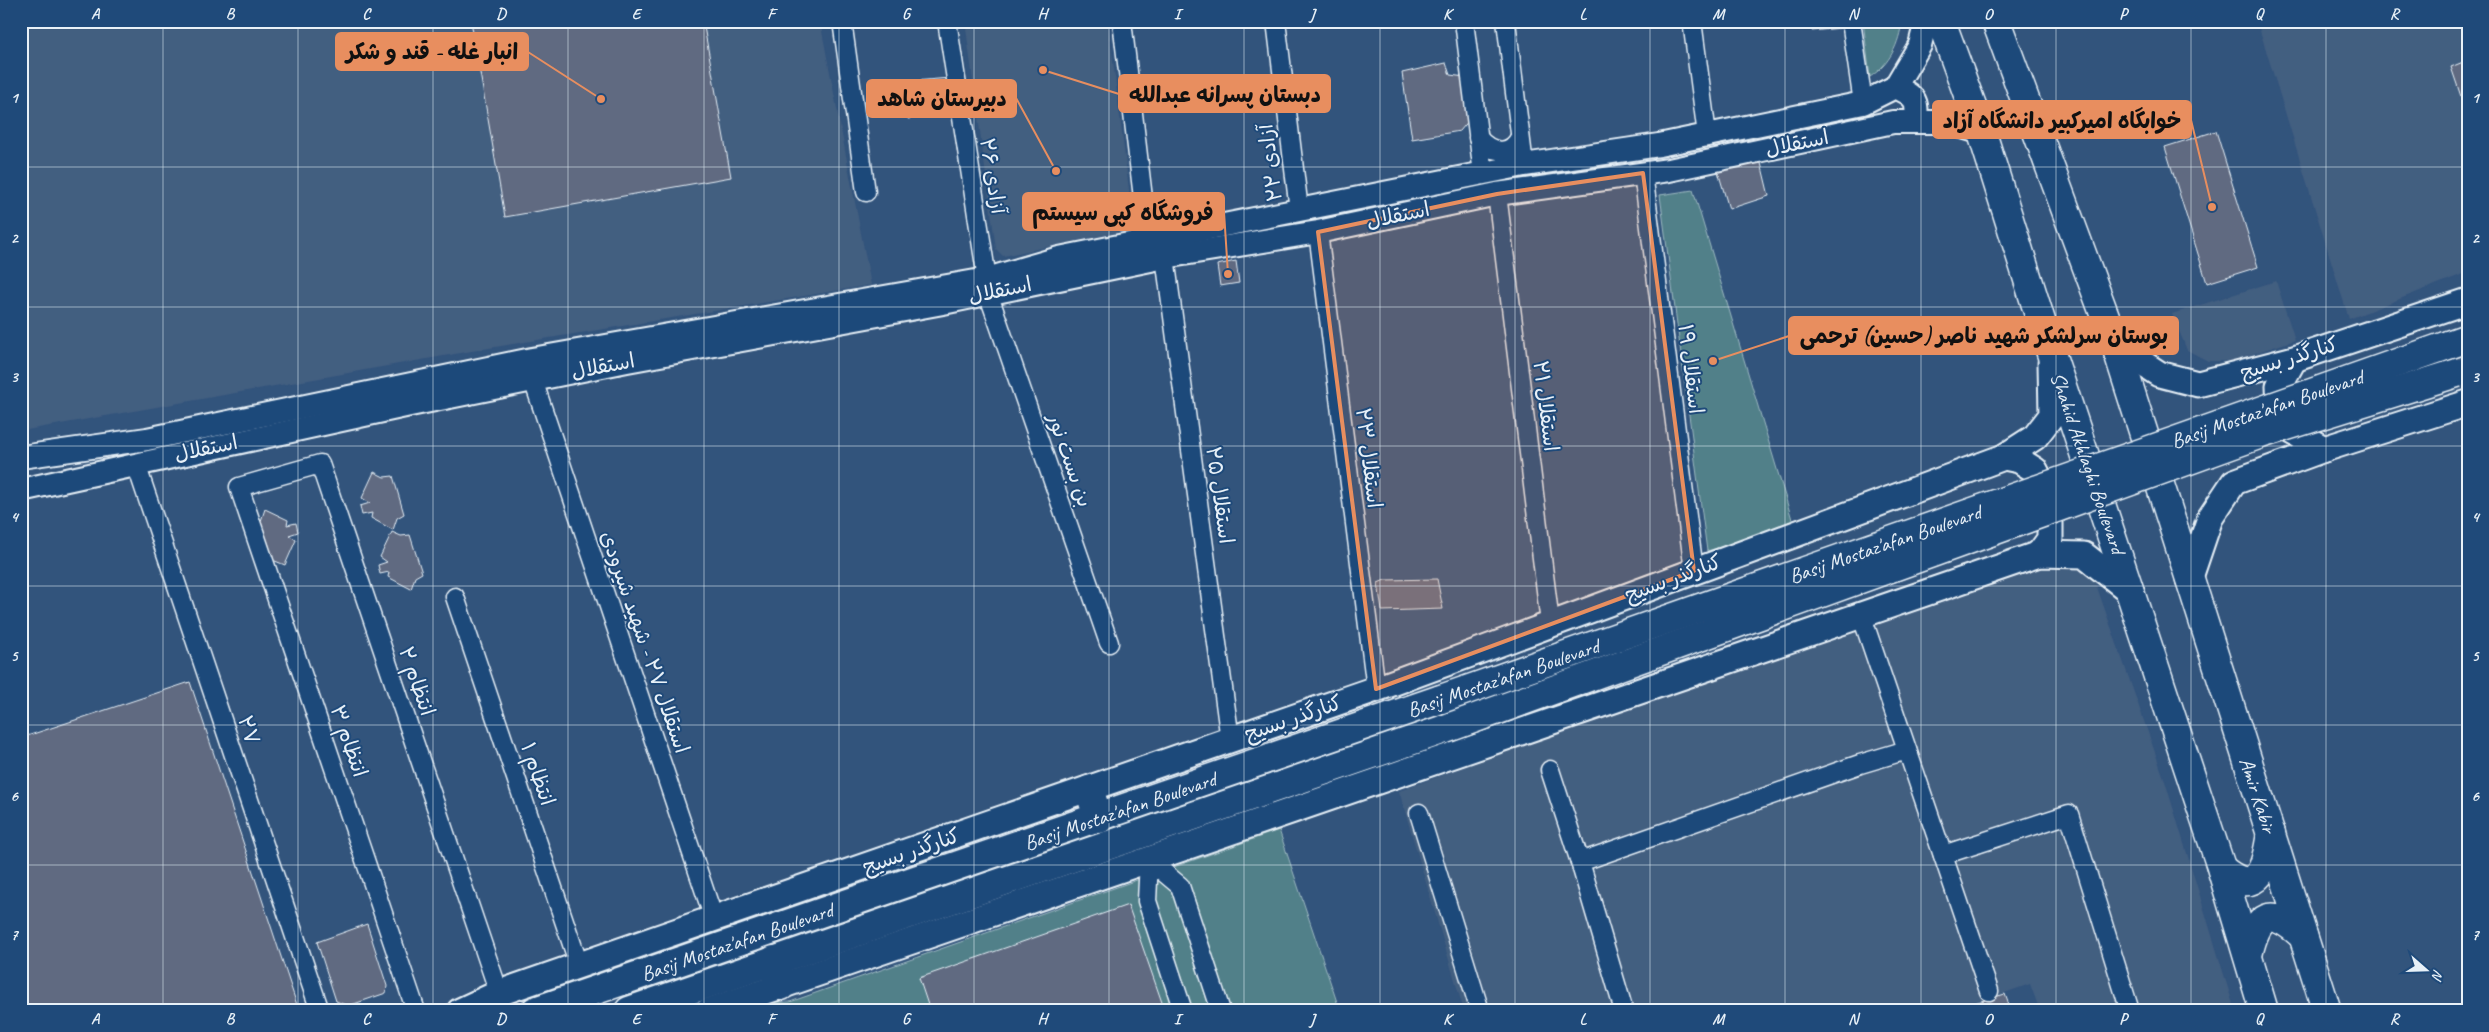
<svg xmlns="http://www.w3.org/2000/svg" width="2489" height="1032" viewBox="0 0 2489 1032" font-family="Caveat,'Playpen Sans Arabic',sans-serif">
<rect width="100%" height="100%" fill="#32547c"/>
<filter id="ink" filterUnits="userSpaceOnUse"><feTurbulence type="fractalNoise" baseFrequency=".02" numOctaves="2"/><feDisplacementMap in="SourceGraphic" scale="10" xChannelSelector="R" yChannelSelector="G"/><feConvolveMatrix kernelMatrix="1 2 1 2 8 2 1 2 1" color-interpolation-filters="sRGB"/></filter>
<g filter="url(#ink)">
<g fill="#435e80">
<polygon points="21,21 820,21 871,285 483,349 21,431"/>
<polygon points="965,21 1108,21 1133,222 1125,231 1003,256 996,249"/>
<polygon points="2257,21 2468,21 2468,272 2349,319"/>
<polygon points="2276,281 2295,340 2231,361 2208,361 2187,350 2172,314"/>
<polygon points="2056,562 2092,573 2164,778 2235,1011 2040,1011 2030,984 1953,1011 1464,1011 1399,791 1636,703"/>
</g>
<g fill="#518089" stroke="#9cb8c0">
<path d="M1863 21H1902C1899 44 1890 64 1870 77Z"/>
<polygon points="1693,190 1794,526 1707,551 1660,195"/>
<polygon points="1279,830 1340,1011 766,1011 770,1003 790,1002"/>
</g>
<g fill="#606a81" stroke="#e8f1f8">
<polygon points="471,21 703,21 731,177 505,217"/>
<polygon points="1810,21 1850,21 1851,27 1812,31"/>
<polygon points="2468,60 2468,117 2451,67"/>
<polygon points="1446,63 1450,75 1465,77 1470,119 1460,131 1412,139 1402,73"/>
<polygon points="950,78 954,111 908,119 902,82"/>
<polygon points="2216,131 2258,267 2207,283 2165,147"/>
<polygon points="1760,159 1769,196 1729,209 1717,168"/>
<polygon points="1236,261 1239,283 1220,286 1217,265"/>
<polygon points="374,472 384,477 393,476 404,514 397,518 393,530 371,518 372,513 362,515 360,506 370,503 362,498"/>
<polygon points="265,509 288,520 287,525 296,523 298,532 289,535 296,540 285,565 275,561 266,563 254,525 261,521"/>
<polygon points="392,532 401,536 410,535 422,573 415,577 411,589 388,577 389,572 380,574 378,565 387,562 380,557"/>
<polygon points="1437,579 1443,609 1382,611 1378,583 1385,580"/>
<polygon points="190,682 299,1011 21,1011 21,738"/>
<polygon points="1128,905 1165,1011 930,1011 919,978"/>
<polygon points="367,924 387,986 386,993 348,1006 336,1001 317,942"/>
<polygon points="2005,994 2011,1011 1966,1011 1964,1006"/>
</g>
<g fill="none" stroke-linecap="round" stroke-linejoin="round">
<g stroke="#e8f1f8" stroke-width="21">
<g id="minor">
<polyline points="842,21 866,192"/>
<polyline points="947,21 987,279"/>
<polyline points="1122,21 1148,240"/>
<polyline points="1276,21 1299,210"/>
<polyline points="1464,21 1483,174"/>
<polyline points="1506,21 1524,165"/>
<polyline points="1692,21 1707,135"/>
<polyline points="1851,21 1863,103"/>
<path d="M1478 138C1491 153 1510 157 1520 137"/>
<polyline points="1643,173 1694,571"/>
<polyline points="1497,194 1550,623"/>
<polyline points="1318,232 1376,689"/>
<polyline points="1165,257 1230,740"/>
<polyline points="988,293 1109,643"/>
<polyline points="533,380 714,919"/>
<polyline points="136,464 320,1011"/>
<polyline points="455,597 579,965"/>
<polyline points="1861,614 1989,991"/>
<polyline points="1550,770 1580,862 1624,1011"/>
<polyline points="1419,813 1480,1011"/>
<polyline points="1943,855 2069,814 2130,1011"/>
<polyline points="1149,860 1180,886 1221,1011"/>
<polyline points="1149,860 1147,901 1183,1011"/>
<polyline points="1580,862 1860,764 1907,750"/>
<polyline points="416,1011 239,487 320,464 499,993"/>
</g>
</g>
<g stroke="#e8f1f8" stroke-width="26">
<g id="tertiary">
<path d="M1895 87C1915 96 1918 99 1916 122"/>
<polyline points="21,457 147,439 532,359 987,279 1059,258 1524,165 1659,145 1863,103 1895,87 1920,45 1926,21"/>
<polyline points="21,490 410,405 627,361 943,303 1165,257 1318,232 1497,194 1669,170 1893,122 1946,122 1982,133"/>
</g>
</g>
<g stroke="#e8f1f8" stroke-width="29">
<g id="secondary">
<polyline points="2116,346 2159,374 2198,384 2294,359 2468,301"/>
<polyline points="2294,359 2279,386 2280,411 2292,431 2324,449"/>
<polyline points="2004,457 2019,460 2035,470 2050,499 2050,539 2039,554"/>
<polyline points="2189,580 2210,518 2234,482 2324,449 2468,403"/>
<polyline points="460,1011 499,993 1376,689 2004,457 2035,437 2052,415 2051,363"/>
<polyline points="708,1011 2039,554 2084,555 2131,592"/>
</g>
</g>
<g stroke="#e8f1f8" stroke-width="31">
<g id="primary">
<polyline points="1941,21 1982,133 2051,353 2220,864 2264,1011"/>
<polyline points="1996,21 2116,346 2327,1011"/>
<polyline points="2448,345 2468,338"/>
<polyline points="1089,790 1099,819"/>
<path d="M2222 869C2259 900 2266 866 2271 833"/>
<path d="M2248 955C2258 913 2270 906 2303 936"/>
<polyline points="774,960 781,986"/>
<polyline points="535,1011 1441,699"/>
<polyline points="629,1011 1445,729"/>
</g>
</g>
<use href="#minor" stroke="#1f4a7a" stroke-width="18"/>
<use href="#tertiary" stroke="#1f4a7a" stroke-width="22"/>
<use href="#secondary" stroke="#1f4a7a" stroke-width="25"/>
<use href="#primary" stroke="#1f4a7a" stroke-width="28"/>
<g stroke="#e8f1f8" stroke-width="31" stroke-linecap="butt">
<g id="primary-bridge">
<polyline points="1441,699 2448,345"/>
<polyline points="1445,729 2261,434 2457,373"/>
</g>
</g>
<use href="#primary-bridge" stroke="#1f4a7a" stroke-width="28"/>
</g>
</g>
<path fill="#e88e5f" fill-opacity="0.2" stroke="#e88e5f" stroke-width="4" stroke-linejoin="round" d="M1643 173 1694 571 1376 689 1318 232 1497 194Z"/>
<path fill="none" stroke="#e8f1f8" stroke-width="1" stroke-opacity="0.55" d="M163 21V1011M298 21V1011M433 21V1011M568 21V1011M704 21V1011M839 21V1011M974 21V1011M1109 21V1011M1244 21V1011M1380 21V1011M1515 21V1011M1650 21V1011M1785 21V1011M1921 21V1011M2056 21V1011M2191 21V1011M2326 21V1011M21 167H2468M21 307H2468M21 446H2468M21 586H2468M21 725H2468M21 865H2468"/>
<g text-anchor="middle" stroke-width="4" stroke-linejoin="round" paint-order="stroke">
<g font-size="21" fill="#e8f1f8" stroke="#1f4a7a">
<text transform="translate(1797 143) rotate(-12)" y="7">استقلال</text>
<text transform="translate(1270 163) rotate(-97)" y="7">آزادی ۲۲</text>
<text transform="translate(993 176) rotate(81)" y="7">آزادی ۲۶</text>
<text transform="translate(1398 215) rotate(-12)" y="7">استقلال</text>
<text transform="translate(1000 290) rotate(-12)" y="7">استقلال</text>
<text transform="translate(2289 358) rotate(-17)" y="7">کنارگذر بسیج</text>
<text transform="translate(603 366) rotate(-11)" y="7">استقلال</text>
<text transform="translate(1691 369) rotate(83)" y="7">استقلال ۱۹</text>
<text transform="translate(1546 406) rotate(83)" y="7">استقلال ۲۱</text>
<text transform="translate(2267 409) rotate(-19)" y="7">Basij Mostaz'afan Boulevard</text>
<text transform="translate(206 448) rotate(-12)" y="7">استقلال</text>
<text transform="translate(1369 458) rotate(83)" y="7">استقلال ۲۳</text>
<text transform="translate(1070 460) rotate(71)" y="7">بن بست نور</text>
<text transform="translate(2088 463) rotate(71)" y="7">Shahid Akhlaghi Boulevard</text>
<text transform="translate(1220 495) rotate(82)" y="7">استقلال ۲۵</text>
<text transform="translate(1885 544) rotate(-19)" y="7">Basij Mostaz'afan Boulevard</text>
<text transform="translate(1673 578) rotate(-20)" y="7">کنارگذر بسیج</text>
<text transform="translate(645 642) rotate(71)" y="7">استقلال ۲۷ - شهید شیرودی</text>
<text transform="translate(1503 678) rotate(-19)" y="7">Basij Mostaz'afan Boulevard</text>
<text transform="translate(417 681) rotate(71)" y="7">انتظام ۲</text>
<text transform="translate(1293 718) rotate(-19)" y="7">کنارگذر بسیج</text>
<text transform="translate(249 730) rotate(71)" y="7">۲۷</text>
<text transform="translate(349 741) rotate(71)" y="7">انتظام ۳</text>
<text transform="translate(538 774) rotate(71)" y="7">انتظام ۱</text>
<text transform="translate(2258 795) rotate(72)" y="7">Amir Kabir</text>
<text transform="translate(1120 811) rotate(-19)" y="7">Basij Mostaz'afan Boulevard</text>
<text transform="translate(911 851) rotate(-19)" y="7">کنارگذر بسیج</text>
<text transform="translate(737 942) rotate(-19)" y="7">Basij Mostaz'afan Boulevard</text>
</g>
</g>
<path fill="none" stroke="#e88e5f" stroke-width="2" d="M601 99L528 52M1043 70L1119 94M1056 171L1016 98M2212 207L2191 120M1228 274L1224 212M1713 361L1789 336"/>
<g fill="#e88e5f" stroke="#1f4a7a" stroke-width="2">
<circle cx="601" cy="99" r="5"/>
<circle cx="1043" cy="70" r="5"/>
<circle cx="1056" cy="171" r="5"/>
<circle cx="2212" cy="207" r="5"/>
<circle cx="1228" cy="274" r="5"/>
<circle cx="1713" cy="361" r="5"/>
</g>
<g fill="#e88e5f" stroke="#e88e5f" stroke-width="2">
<rect x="336" y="33" width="192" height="37" rx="5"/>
<rect x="1119" y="75" width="211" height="37" rx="5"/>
<rect x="867" y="80" width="149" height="37" rx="5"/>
<rect x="1933" y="101" width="258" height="37" rx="5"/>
<rect x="1023" y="193" width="201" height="37" rx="5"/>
<rect x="1789" y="317" width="389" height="37" rx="5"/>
</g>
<g font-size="22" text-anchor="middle" font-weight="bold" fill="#111">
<text x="432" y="59">انبار غله - قند و شکر</text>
<text x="1225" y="102">دبستان پسرانه عبدالله</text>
<text x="942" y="106">دبیرستان شاهد</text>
<text x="2062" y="128">خوابگاه امیرکبیر دانشگاه آزاد</text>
<text x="1123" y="220">فروشگاه کپی سیستم</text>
<text x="1984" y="343">بوستان سرلشکر شهید ناصر (حسین) ترحمی</text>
</g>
<rect width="2489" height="1032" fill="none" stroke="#1f4a7a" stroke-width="55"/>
<g transform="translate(2426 970) rotate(110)" stroke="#1f4a7a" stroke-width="4" paint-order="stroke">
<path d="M0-4L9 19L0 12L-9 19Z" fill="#e8f1f8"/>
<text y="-8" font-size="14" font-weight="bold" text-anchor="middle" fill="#e8f1f8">N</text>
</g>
<rect x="28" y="28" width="2434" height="976" fill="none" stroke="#e8f1f8" stroke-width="2"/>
<g font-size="16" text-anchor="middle" font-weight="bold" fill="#e8f1f8">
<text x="95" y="19">A</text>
<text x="230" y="19">B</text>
<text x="366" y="19">C</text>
<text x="501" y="19">D</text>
<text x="636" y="19">E</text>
<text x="771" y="19">F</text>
<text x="906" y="19">G</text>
<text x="1042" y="19">H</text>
<text x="1177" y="19">I</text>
<text x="1312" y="19">J</text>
<text x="1447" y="19">K</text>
<text x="1583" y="19">L</text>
<text x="1718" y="19">M</text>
<text x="1853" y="19">N</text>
<text x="1988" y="19">O</text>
<text x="2123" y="19">P</text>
<text x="2259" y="19">Q</text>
<text x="2394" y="19">R</text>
<text x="14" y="103">1</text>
<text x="2475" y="103">1</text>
<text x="14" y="243">2</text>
<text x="2475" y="243">2</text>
<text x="14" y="382">3</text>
<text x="2475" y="382">3</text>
<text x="14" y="522">4</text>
<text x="2475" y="522">4</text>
<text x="14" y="661">5</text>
<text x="2475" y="661">5</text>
<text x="14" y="801">6</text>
<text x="2475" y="801">6</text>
<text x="14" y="940">7</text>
<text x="2475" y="940">7</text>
<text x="95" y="1024">A</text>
<text x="230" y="1024">B</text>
<text x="366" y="1024">C</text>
<text x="501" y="1024">D</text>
<text x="636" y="1024">E</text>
<text x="771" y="1024">F</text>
<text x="906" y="1024">G</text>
<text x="1042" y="1024">H</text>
<text x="1177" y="1024">I</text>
<text x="1312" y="1024">J</text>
<text x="1447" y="1024">K</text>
<text x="1583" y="1024">L</text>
<text x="1718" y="1024">M</text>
<text x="1853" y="1024">N</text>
<text x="1988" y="1024">O</text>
<text x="2123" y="1024">P</text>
<text x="2259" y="1024">Q</text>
<text x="2394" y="1024">R</text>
</g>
</svg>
